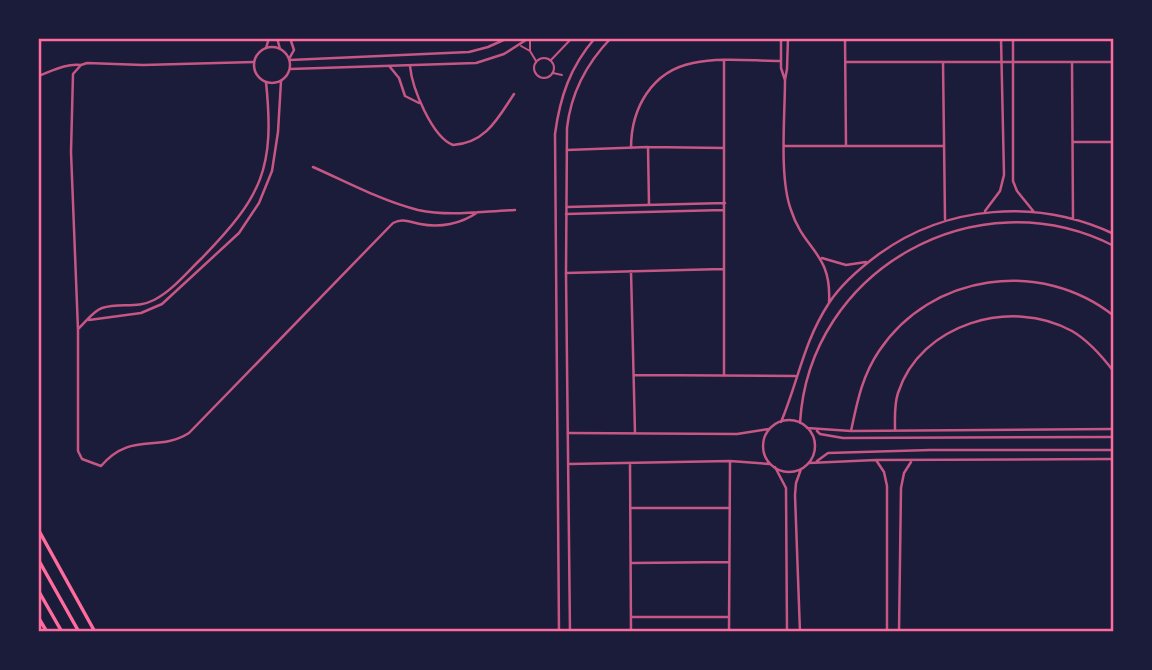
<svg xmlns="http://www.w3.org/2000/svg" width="1152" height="670" viewBox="0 0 1152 670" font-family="'PT Sans Narrow',sans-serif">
<rect width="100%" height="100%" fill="#1b1b3a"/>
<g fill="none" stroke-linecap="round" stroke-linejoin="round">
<path stroke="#c65784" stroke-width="2" d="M530,38V50
M521,46L530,51L536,61
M534 68a10 10 0 1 1 20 0a10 10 0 1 1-20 0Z
M551,60L572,38
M553,73L562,75"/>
<path stroke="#c65784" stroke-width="2.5" d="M277,38L280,49
M781,38V68L785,80
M788,38L787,69L785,80C785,116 779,178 791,210C804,251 832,252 829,303
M845,38L846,146
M1013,38V181L1017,191L1034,212
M266,48L269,38
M289,59L294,50L290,38
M254,62L143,65L87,63L81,65L73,74L71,152L78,330V451L82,459L101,466C131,431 157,453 189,433L393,223C403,218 409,222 420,224C440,228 461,224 478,212
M846,62H1114
M943,62L945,219
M1072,62L1073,219
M410,66C412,88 432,137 453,145C486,143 498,118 514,94
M390,67L399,78L405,96L419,103
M38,76C52,71 66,63 81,65
M1073,142H1114
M785,146H943
M648,147L649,205
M631,148C631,108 652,71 693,63C721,57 753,61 781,61
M567,150L648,147L724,148
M313,167C347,182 382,201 418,210C450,217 484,211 515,210
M567,207L725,203
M985,211L1000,191L1004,175L1001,38
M566,214L723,210
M822,258L846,265L866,262
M631,271L635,433
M566,273L723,269
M89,320L141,313L162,304L239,233L259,203L272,171L278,132L281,81
M78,329C85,323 93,311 102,308C119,302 137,309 154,300C173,290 187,272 202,258C262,196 275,169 266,82
M634,375L795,376
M724,376V61
M763 446a26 26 0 1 1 52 0a26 26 0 1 1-52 0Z
M781,422C799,379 803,343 829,303C842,283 860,268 879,254C947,205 1037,198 1114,234
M800,423C809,269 977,176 1114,246
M807,428L851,431L1114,429
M895,430C895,417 894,405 898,393C920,324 1011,297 1072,331C1089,341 1102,356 1114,372
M817,431L820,434L843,438L1114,437
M851,431C857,403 862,376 879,351C931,273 1041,258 1114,316
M568,433L737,434L769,429
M876,460L884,472L887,486V632
M817,461L828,453L930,450H1114
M630,463L631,632
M809,463L876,460L1114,459
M569,464L730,461L769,464
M775,467L786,488L787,632
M632,508H730
M632,563L729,562
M631,617H729
M729,632L730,461
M800,632L795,495L796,483L801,469
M899,632L901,488L904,473L911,462"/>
<path stroke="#c65784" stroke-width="2.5" d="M254 65a18 18 0 1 1 36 0a18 18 0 1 1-36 0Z
M290,60L469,52L488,47L508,38
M290,69L476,63L504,54L529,38
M559,632L555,134C560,97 570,67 595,38
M570,632L566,273L567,128C571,92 586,64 611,38"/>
<path stroke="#ff6b9d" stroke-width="3.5" d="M38,529L95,632
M38,617L47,632"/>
<path stroke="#ff6b9d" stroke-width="3.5" d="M38,559L79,632
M38,590L62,632"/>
</g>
<rect width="1152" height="670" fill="none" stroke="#1b1b3a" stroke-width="80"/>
<rect x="40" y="40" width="1072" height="590" fill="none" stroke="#ff6b9d" stroke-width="2.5"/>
</svg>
